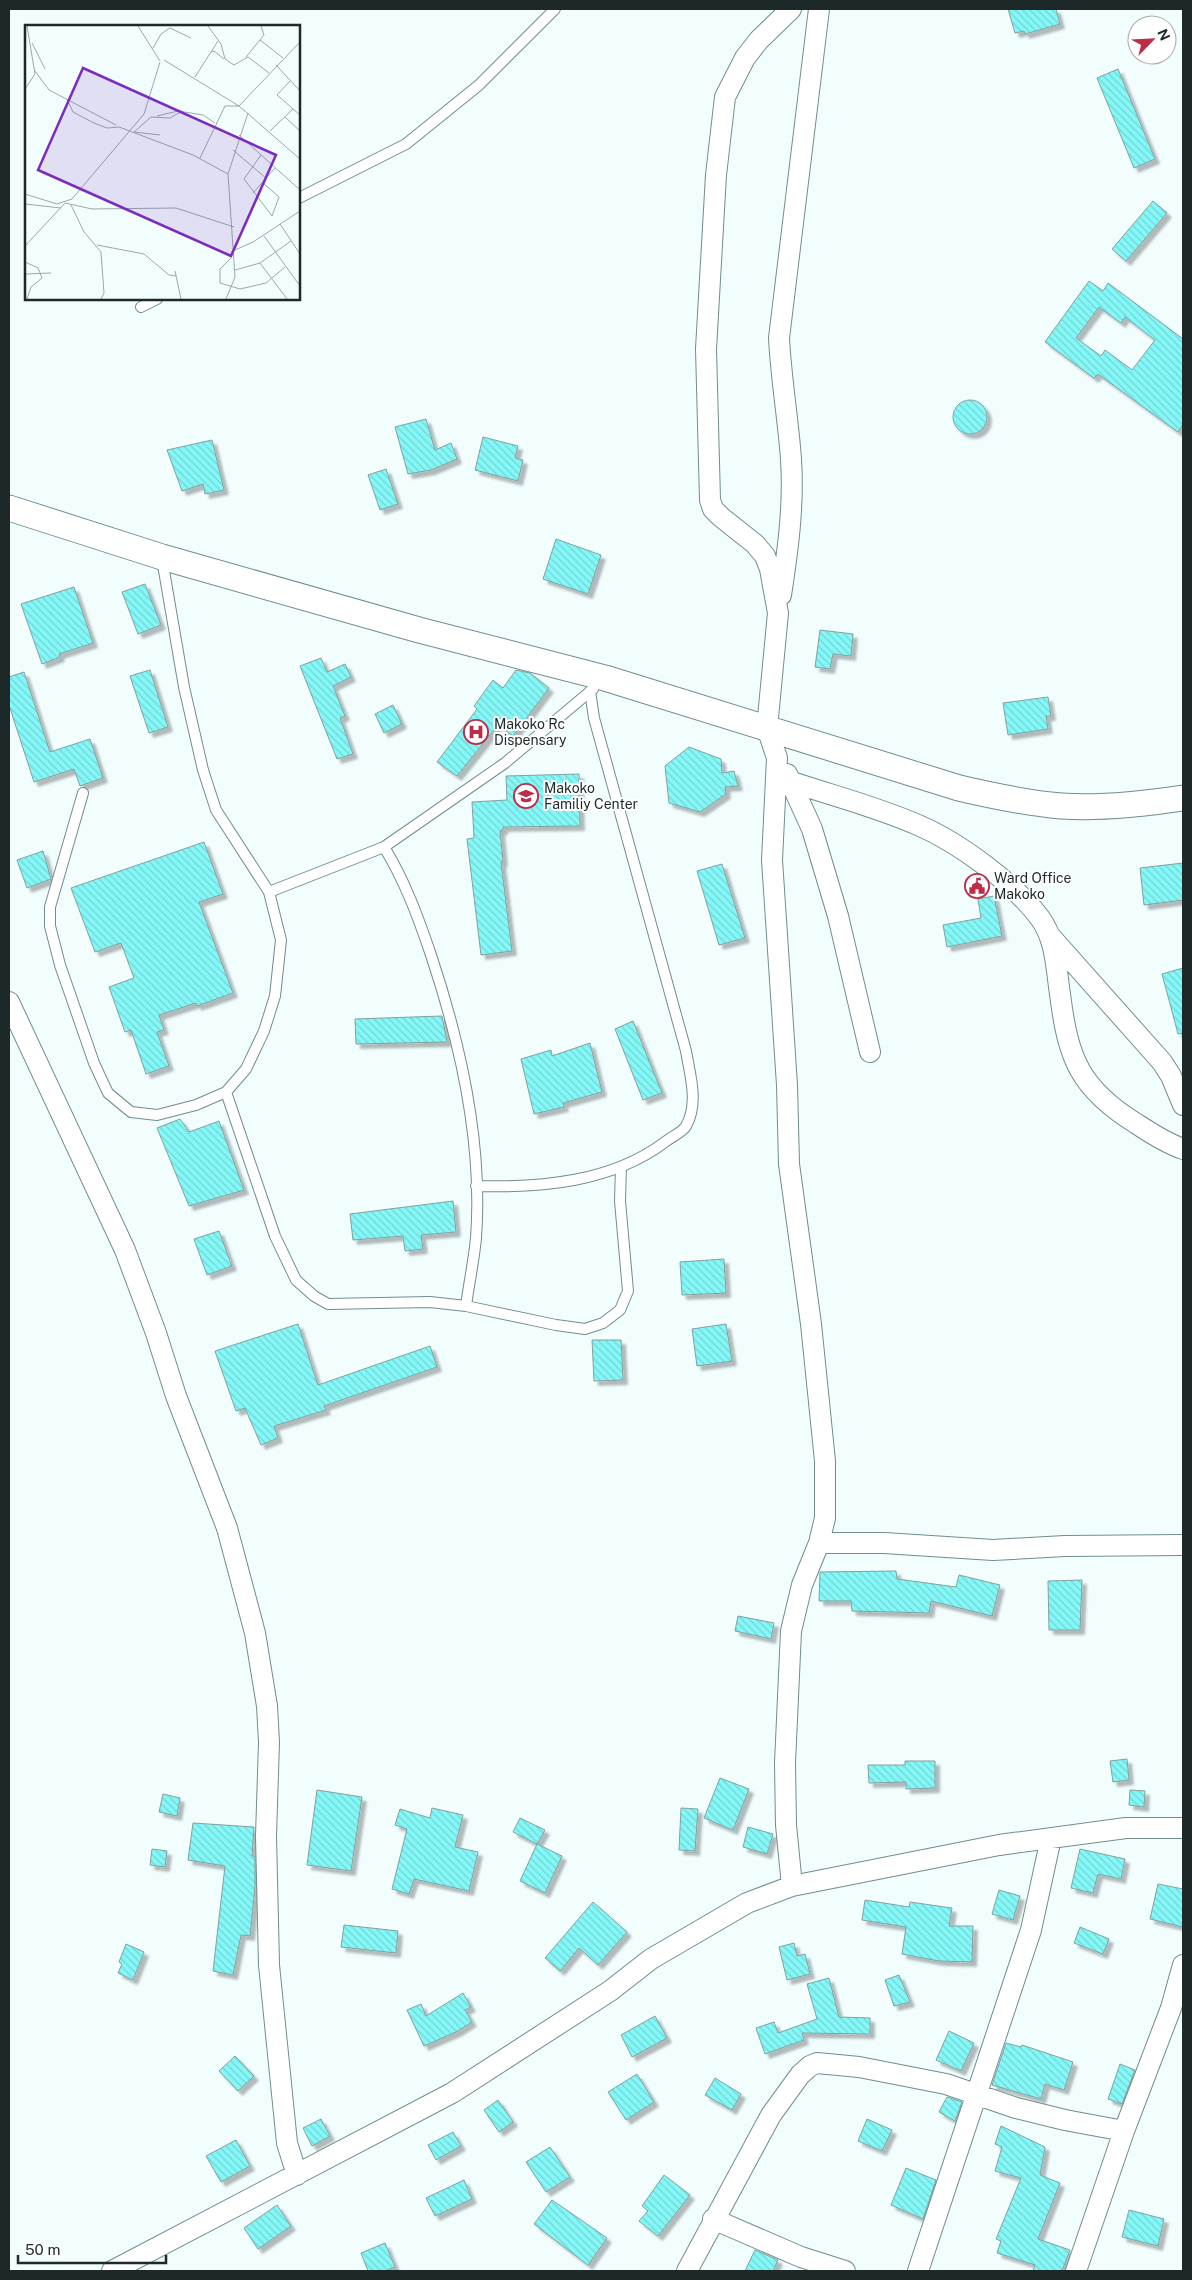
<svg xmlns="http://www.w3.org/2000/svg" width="1192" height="2280" viewBox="0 0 1192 2280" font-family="'Public Sans',sans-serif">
<defs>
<pattern id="building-back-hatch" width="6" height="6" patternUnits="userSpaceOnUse" patternTransform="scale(1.25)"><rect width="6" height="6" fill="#84f7f7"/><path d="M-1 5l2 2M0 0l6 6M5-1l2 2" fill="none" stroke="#72d4d4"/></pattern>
<filter id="shadow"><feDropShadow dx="4.5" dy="4.5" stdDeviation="1" flood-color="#0004"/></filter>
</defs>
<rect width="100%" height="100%" fill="#f2fefe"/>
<path fill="url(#building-back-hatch)" stroke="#82a09f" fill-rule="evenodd" filter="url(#shadow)" d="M1008,9H1056L1060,24L1025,34L1024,31L1015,33Z
M1118,69L1155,159L1134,168L1097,78Z
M1153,201L1167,213L1126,261L1112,249Z
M1089,281L1103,291L1108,283L1183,339V424L1178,432L1098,374L1094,378L1045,342ZM1099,307L1121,323L1125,317L1155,340L1132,370L1105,350L1101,356L1076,338Z
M953 417a17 17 0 1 1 34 0a17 17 0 1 1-34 0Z
M426,419L435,450L451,443L457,459L431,470L408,474L395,427Z
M483,437L518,446L515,458L523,460L518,481L475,470Z
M212,440L224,490L205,494L203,484L182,491L167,450Z
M386,469L398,504L380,510L368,475Z
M556,539L601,555L588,594L543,579Z
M145,584L161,625L138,634L122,592Z
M74,587L93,643L59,654L60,657L42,664L21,604Z
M820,630L853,634L851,656L833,654L830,669L815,667Z
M321,658L327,672L345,664L351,677L333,686L345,716L340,718L353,754L337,759L300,666Z
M150,670L168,727L149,733L130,676Z
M516,670L530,673L549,688L513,736L498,725L457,776L437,762L477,709L474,706L493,680L503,688Z
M24,672L50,752L90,739L103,778L80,786L74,769L34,782L9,705V677Z
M1048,697L1051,716H1046L1048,729L1008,735L1003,703Z
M393,705L402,724L384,733L375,714Z
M689,747L721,759L722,773L734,771L738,786L725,787L726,794L700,812L669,803L665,766Z
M579,774L580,826L503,827V830L500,831L503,862H501L512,951L481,955L467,839L474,838L472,802L507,800L506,776Z
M204,842L223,894L199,902L233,993L197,1006L196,1003L159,1015L164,1030L157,1032L169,1066L146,1074L131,1030L125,1032L109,987L134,978L121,943L95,952L71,888Z
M43,851L51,879L27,888L17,860Z
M1183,863V900L1144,905L1140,868Z
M722,864L745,938L719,945L697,871Z
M994,896L1002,936L947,947L943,925L981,918L978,899Z
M1183,968V1033L1178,1034L1162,974Z
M442,1016L447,1042L356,1044L355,1019Z
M633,1021L662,1093L643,1100L615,1029Z
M590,1043L602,1092L563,1103L564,1107L534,1114L521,1059L551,1050L552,1056Z
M180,1119L189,1132L219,1121L244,1190L189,1206L157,1128Z
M453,1201L456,1232L421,1235L423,1249L405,1251L403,1236L353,1240L350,1214Z
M219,1231L232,1266L207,1275L194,1239Z
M724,1259L726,1293L682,1295L680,1262Z
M298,1324L318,1385L430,1346L437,1367L324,1406L326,1410L274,1426L278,1438L261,1445L245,1408L236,1411L215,1351Z
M726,1324L732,1361L697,1366L692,1329Z
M592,1340H621L623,1380L594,1381Z
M896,1571L897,1579L956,1587L959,1575L1000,1585L992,1616L931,1601L929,1613L852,1611L851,1601H819L820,1572Z
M1082,1580L1080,1630H1049L1048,1581Z
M738,1616L774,1623L771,1639L735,1631Z
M1127,1759L1129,1780L1113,1782L1110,1761Z
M905,1761H935V1788L906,1789V1782L869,1783L868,1765H905Z
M720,1778L749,1789L733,1830L704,1818Z
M317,1790L362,1797L351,1871L307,1865Z
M1130,1790L1145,1791L1144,1807L1129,1805Z
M163,1794L180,1798L177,1816L159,1812Z
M432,1808L463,1815L455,1847L478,1852L469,1891L414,1879L409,1894L392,1889L407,1829L395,1825L400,1809L430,1818Z
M681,1808L698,1809L695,1851L679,1850Z
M520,1818L545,1830L537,1844L513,1832Z
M193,1823L254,1827L252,1856H255V1886L250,1936L241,1935L233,1975L213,1971L225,1866L188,1860Z
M748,1827L773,1834L767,1854L743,1847Z
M537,1844L562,1856L545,1893L520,1881Z
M152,1849L167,1851L165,1867L150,1865Z
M1080,1849L1125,1859L1121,1879L1098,1874L1093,1893L1071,1888Z
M1158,1884L1183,1889V1927L1150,1919Z
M999,1890L1020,1896L1013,1920L992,1914Z
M865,1900L909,1907L910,1902L952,1908L949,1926H973L972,1962L939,1961L902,1954L906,1927L862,1920Z
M593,1902L627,1932L598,1965L579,1948L560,1971L545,1958Z
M344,1925L398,1931L396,1953L341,1947Z
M1080,1927L1109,1939L1103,1954L1074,1943Z
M794,1943L797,1956L805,1954L810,1974L787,1980L779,1947Z
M126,1944L144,1952L133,1980L118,1973L122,1964L119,1962Z
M899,1975L910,2002L894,2006L885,1980Z
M829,1978L839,2017L870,2018V2034L802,2033L804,2040L765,2054L756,2028L774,2022L778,2033L817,2019L807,1984Z
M463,1993L471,2007L465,2010L472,2022L458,2031L424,2046L407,2010L421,2004L426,2016Z
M655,2016L667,2038L632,2057L621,2035Z
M949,2031L974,2043L961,2071L936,2060Z
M1006,2043L1021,2047L1022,2045L1073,2062L1064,2090L1045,2084L1041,2099L992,2085Z
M235,2056L254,2076L238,2091L219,2071Z
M1120,2064L1135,2070L1122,2104L1108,2099Z
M637,2074L654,2102L626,2120L608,2092Z
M715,2078L741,2094L732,2110L705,2095Z
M947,2097L962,2102L955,2121L939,2112Z
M498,2100L513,2122L499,2132L484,2110Z
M321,2119L330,2136L312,2146L303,2128Z
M867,2119L892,2130L882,2151L858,2141Z
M1001,2126L1045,2147L1040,2175L1060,2183L1038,2239L1070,2250L1062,2271H1033L1035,2265L997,2253L1001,2241L996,2239L1021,2178L995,2171L1002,2147L995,2144Z
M453,2132L461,2146L436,2160L428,2145Z
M236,2140L250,2166L221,2182L206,2156Z
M550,2147L570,2177L546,2192L526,2162Z
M906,2168L936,2180L923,2219L891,2205Z
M664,2175L690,2195L658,2236L639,2221L648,2211L642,2206Z
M464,2180L472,2199L435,2216L426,2198Z
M552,2200L607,2238L588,2265L534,2224Z
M277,2205L291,2226L258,2249L244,2228Z
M1129,2210L1164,2219L1158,2246L1122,2237Z
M385,2243L395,2267L385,2271H368L361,2253Z
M755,2250L778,2260L773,2271H745Z"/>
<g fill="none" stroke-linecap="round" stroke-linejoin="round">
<defs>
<path id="service" d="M299,198L406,144L479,85L555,9
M141,307L157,299
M83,793L50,907V926L60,965L94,1063L108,1093L131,1112L157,1115L196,1105L226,1092L246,1069L264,1031L275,996L281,940L269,892L216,810L203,770L184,687L162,559
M384,847C405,881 418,917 431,955C460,1042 483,1145 476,1238C474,1260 469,1283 466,1306
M269,892L384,847L505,763L593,689
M226,1092L275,1236L296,1280L314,1296L328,1304L430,1302L466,1306L556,1325L585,1329L603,1323L620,1310L628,1291L620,1201L621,1167
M476,1186C541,1188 612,1182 665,1142C671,1137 683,1132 686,1126C699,1103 690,1075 686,1051L594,718L590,691"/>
<path id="minor" d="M791,9L759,40L745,58L725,97L716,175L706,349L710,500L713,509L721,517L755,544L765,556L770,569L778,613L767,728L777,758L772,860L787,1085L789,1164L811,1324L825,1461V1518L819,1543L802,1585L791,1631L785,1763L786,1825L792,1886
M781,595C788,550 794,505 791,459C788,418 781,378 779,338L819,9
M787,774L812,829L838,916L870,1052
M792,782C834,796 877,807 918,825C958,842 1014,883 1040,918C1056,940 1056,968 1060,994C1068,1059 1080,1089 1137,1124C1152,1134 1166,1143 1183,1149
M1050,936L1162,1062L1171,1076L1183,1105
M9,1002L125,1250L156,1333L176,1396L227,1528L255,1633L267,1706L269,1742L266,1836L269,1965L287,2143L297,2175
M819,1543H884L993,1550L1065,1546L1183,1545
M713,2219L801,2257L845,2271
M112,2271L452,2093L610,1991L651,1959L747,1903L792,1886L999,1845L1126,1828H1183
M687,2271L771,2115L800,2075L810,2066L817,2063L859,2067L946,2084L1016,2108L1065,2120L1124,2131
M918,2271L1031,1930L1051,1838
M1076,2271L1124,2131L1171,2008L1183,1965"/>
<path id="tertiary" d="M9,508L162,557L419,630L605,678L959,788C993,796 1026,803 1061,806C1101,809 1143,804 1183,798"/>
</defs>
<use href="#service" stroke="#708d8d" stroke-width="12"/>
<use href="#minor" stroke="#708d8d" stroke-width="22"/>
<use href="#tertiary" stroke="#708d8d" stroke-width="27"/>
<use href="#service" stroke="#fff" stroke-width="10"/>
<use href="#minor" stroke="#fff" stroke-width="20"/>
<use href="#tertiary" stroke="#fff" stroke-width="25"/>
</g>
<defs>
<symbol id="hospital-ring" viewBox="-11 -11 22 22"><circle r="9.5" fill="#fff" stroke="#bd2c48" stroke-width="1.5"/><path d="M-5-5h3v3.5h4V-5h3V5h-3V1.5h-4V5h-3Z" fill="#bd2c48"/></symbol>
<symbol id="school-ring" viewBox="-11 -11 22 22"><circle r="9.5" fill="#fff" stroke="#bd2c48" stroke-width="1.5"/><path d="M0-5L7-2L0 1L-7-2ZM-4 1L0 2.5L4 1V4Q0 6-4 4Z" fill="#bd2c48"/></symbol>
<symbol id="civic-ring" viewBox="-11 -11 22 22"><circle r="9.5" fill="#fff" stroke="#bd2c48" stroke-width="1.5"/><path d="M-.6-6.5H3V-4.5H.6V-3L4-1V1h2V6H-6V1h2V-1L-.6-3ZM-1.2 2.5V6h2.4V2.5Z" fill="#bd2c48"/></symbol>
</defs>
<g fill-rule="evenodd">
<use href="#hospital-ring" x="462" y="718" width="28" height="28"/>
<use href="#school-ring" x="512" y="782" width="28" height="28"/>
<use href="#civic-ring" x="963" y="872" width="28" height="28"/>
</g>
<g text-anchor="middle" stroke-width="4" stroke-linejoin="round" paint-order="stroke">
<g font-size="14" fill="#1d2929" stroke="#fff" text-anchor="start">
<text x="494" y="729">Makoko Rc<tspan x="494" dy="16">Dispensary</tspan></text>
<text x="544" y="793">Makoko<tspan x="544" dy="16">Familiy Center</tspan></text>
<text x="994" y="883">Ward Office<tspan x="994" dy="16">Makoko</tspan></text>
</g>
</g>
<g transform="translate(25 25)">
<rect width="275" height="275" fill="#f2fefe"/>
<path fill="none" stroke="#9da9a9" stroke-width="1" d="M113,1L135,36M183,1L196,19L200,34L209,40L223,32L244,48M235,15L258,33M7,18L20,44M128,23L136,9L145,3L166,13M186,27L189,26L199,34M221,32L239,10L236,1M139,35L214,81L275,134M251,40L275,66M10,46L24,65L91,100M170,52L193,16M265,56L252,70L275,90M0,64L10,49L2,1M42,74L48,87L69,98L82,103L94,102L168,130L203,149M132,91L153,86L178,90L190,98M260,92L275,106M245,106L268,84M109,107L126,92L145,93L157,86M109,107L135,110M214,110L275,165M208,125L242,154M236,130L219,154L247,191L254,172L238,158M175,133L200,81H214L275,17M228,168L250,143M0,169L32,179L47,174L119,89L135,37M0,179L36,183M46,180L59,207L76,227L79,268L76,274M255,199L275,229M239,211L275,261M72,220L119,229L144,250L151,251M0,221L40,178L67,184L151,183L209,202M210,225L228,217L275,186M206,233L195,244V258L215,264L241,258L260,242M0,237L13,243L17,253L6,262L2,274M235,238L262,274M210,245L235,238L266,216M150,246L156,274M0,249L26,248M201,274L210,252L203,149L223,88"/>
<path fill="#7b2cbf" fill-opacity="0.15" stroke="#7b2cbf" stroke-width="2.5" d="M58,43L251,130L206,231L13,145Z"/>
<rect width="275" height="275" fill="none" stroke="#1d2929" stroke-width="2.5"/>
</g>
<rect width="1192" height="2280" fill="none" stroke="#1d2929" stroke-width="20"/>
<g transform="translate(1152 40) rotate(66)"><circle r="24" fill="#ffffff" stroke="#a5a9a9"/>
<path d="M0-4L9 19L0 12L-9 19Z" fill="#bd2c48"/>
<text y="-8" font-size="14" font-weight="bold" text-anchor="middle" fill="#1d2929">N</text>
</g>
<path d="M18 2255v8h148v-8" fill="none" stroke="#1d2929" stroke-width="2.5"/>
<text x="25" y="2255" font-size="15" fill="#1d2929" stroke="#ffffff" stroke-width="4" paint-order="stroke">50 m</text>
</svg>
